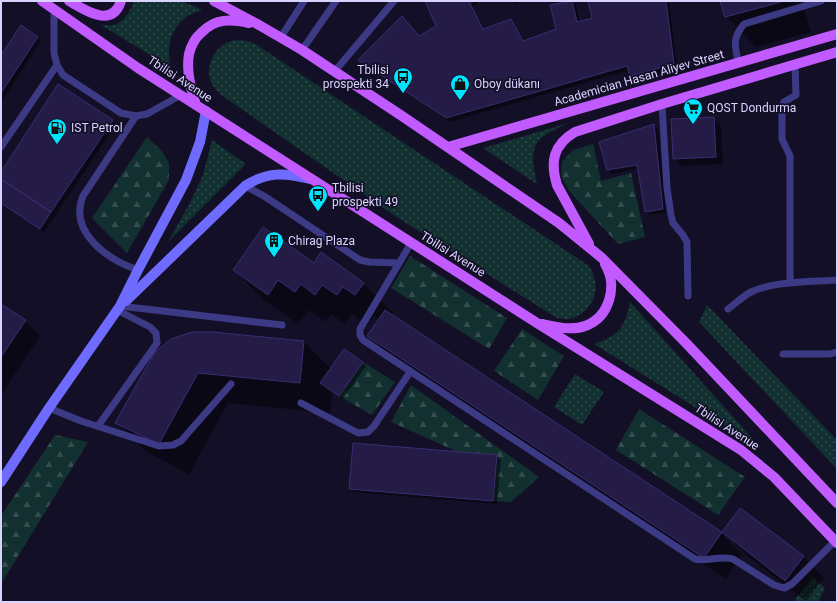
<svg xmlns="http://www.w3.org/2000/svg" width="838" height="603" viewBox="0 0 838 603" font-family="Roboto,sans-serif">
<defs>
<pattern id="grass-dots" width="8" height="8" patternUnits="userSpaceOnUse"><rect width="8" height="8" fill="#12302f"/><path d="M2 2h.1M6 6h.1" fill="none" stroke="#344d4e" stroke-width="1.8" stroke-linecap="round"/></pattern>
<pattern id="forest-firs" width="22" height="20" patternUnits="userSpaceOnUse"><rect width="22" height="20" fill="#12302f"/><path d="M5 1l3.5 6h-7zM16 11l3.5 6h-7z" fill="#344d4e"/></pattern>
</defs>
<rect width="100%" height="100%" fill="#130f26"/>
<path fill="url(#grass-dots)" d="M133,1H182L202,10C197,12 189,14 185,18C168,32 168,47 170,67L101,25C105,25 111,26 115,25C123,22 133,9 133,1Z
M237,40L247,41L257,45L589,266C591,269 593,273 594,277C600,296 588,315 569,319C566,320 561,318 557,318L395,216L220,94C218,91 214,88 212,84C204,69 213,49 228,42C231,41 235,40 237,40Z
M569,123C533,139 528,144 537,184L483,148Z
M212,140L246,164L168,242L191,201L203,175Z
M630,302L762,449L594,344C619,336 625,327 630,302Z
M707,305L837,440V469L699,322Z
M575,374L604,392L582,425L554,407Z
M813,577L825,588L818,602H793Z"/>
<path fill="url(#forest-firs)" d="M147,137L162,151L169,163V180L127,253L92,218Z
M593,144L601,181L631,173L645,237L618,244L569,191L561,176L562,162L573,150Z
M410,256L507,318L489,349L391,288Z
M522,329L564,356L538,400L494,371Z
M363,362L395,382L372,415L339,396Z
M411,385L539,477L511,502L493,501L497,455L458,452L391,422Z
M639,409L745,477L718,515L616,450Z
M55,435L88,442L1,584V516Z"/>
<path fill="#0007" d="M426,1H479L473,7L485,29L511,20L514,24L524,42L557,30L572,2L576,6L580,22L594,19V1H669L677,68L635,80L631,76L629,70L450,122L363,63L419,37L438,26Z
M510,1H518L516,5Z
M721,1H802L811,32L756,47L726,16Z
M37,37L41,41L1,103V57Z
M713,118L721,126L723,164L682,166L674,158Z
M112,121L116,125L44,232L1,203V169L3,170Z
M654,126L658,129L666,213L649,215L646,212L639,168L612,174L608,170Z
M314,264L363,283L393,313L392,316L721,533L742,554L726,579L390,357L369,336L379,320L374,316L367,325L352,314L345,324L331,314L326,322L309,310L298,324L264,300L234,270Z
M1,305L25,321L40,336L1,395Z
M304,342L331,369L362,363L366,366L343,399L332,391L330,413L228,403L189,474L147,452L117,422L155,353Z
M497,456L501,460L497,504L354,492L350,488Z
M723,532L803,557L824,578L806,601L744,553Z"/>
<path fill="#241b47" stroke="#3b2d73" d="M425,1H472L470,3L483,29L511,19L523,41L556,29L550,5L572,1L577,22L592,18L588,1H666L674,64L630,76L627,66L446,118L358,60L402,16L419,36L436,26Z
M720,1H781V2L725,17Z
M21,25L38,37L1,93V55Z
M58,84L113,120L51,212L1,179V172Z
M714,117L716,157L673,159L671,119Z
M654,124L663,209L645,212L637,165L607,170L599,142Z
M1,179L51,212L40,229L1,203Z
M263,227L314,263L321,252L364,283L355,295L343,287L337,295L322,285L315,295L301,284L295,292L278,280L268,295L233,270Z
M1,304L26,320L1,357Z
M385,310L722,532L704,558L367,336Z
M192,332H213L304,341L300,383L198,373L159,444L115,423L155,352L171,339Z
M344,349L363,362L339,396L320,383Z
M353,443L497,455L493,501L349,489Z
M740,508L804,556L785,581L722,532Z"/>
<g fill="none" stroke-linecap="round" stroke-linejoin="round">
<path stroke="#3d3a85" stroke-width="7" d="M54,9V53L57,65L63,75L121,113L136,116L147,114L181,95
M281,37L304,1
M302,50L336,1
M738,62C735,45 732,39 744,24L821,1
M335,71L394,1
M662,104L667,188L671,215L673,223L683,235L687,242L688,296
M136,116L83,196C68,232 108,260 138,270
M1,147L57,65
M245,186L264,196L360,260L369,262L399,263
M411,243L360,329V335L363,340L695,559C708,562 720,555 733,559L774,585L784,588L792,584L835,541
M790,283V156L782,139V107L784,102L796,95L795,64
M120,306L282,325
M728,309C735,304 743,296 751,292C773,281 812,282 837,280
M783,354H830L837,352
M301,403L358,433L368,432L374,426L410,372
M49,408L81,421L159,446L173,445L181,441L231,384
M98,426L157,343L156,333L150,327L117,310"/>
<path stroke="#6f6bff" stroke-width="10" d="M126,301L245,186C268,171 285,173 310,179
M1,482L49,408L120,306L138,270L186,180L200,142L206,111"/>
<path stroke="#c25bff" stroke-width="10" d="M42,1L138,68L196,105L537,323L741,450L774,477L837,543
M69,1C85,10 112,29 121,1
M214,1L259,25L302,50L402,116L559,223L602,258L686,343L837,503
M196,105C191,89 186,71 189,54C191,46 195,38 201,33C215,18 231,19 249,23
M448,147L837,34
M589,244L557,185C550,162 553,145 575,132L662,104L837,52
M542,324C556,327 572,331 585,326C610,317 618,285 605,264"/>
</g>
<defs>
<symbol id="bus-pin" viewBox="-11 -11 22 30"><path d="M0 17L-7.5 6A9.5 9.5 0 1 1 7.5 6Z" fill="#00e5ff" stroke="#130f26"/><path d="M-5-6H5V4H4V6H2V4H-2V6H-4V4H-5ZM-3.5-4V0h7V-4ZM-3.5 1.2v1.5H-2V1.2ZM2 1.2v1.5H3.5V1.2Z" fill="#111"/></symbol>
<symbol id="shop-pin" viewBox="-11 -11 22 30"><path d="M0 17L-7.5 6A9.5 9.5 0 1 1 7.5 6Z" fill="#00e5ff" stroke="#130f26"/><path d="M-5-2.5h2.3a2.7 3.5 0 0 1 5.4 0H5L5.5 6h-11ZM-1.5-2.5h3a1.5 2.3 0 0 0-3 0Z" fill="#111"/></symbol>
<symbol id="supermarket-pin" viewBox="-11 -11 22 30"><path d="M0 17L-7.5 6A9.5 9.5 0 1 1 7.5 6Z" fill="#00e5ff" stroke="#130f26"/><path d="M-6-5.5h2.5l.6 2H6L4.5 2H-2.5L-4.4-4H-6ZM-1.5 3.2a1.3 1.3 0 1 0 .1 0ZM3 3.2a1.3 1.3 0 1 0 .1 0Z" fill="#111"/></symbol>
<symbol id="fuel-pin" viewBox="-11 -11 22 30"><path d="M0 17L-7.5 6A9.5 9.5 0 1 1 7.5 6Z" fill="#00e5ff" stroke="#130f26"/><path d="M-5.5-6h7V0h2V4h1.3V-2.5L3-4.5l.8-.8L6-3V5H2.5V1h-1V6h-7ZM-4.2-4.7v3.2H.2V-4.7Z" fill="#111"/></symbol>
<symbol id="building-pin" viewBox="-11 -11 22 30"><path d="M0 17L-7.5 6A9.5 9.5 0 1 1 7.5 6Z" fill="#00e5ff" stroke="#130f26"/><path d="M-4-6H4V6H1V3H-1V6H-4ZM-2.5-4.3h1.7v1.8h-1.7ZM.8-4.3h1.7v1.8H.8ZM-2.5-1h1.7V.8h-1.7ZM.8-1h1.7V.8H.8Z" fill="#111"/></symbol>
</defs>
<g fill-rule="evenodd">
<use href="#bus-pin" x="392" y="66" width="22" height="30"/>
<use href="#shop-pin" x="449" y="73" width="22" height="30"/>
<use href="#supermarket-pin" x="682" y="97" width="22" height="30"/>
<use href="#fuel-pin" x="46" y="117" width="22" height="30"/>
<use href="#bus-pin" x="307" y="184" width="22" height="30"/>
<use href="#building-pin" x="263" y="230" width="22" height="30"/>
</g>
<g text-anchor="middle" stroke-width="3.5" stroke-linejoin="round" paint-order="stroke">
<g font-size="12" fill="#d9d4ff" stroke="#130f26" text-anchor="start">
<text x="389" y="74" text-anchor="end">Tbilisi<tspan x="389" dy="14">prospekti 34</tspan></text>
<text x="474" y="88">Oboy dükanı</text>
<text x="707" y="112">QOST Dondurma</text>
<text x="71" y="132">IST Petrol</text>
<text x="332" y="192">Tbilisi<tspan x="332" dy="14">prospekti 49</tspan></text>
<text x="288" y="245">Chirag Plaza</text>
</g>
<g font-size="12" fill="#d9d4ff" stroke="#130f26">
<text transform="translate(639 78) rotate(-16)" y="4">Academician Hasan Aliyev Street</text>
<text transform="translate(180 79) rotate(33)" y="4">Tbilisi Avenue</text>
<text transform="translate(453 254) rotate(32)" y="4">Tbilisi Avenue</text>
<text transform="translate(727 427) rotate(33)" y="4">Tbilisi Avenue</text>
</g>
</g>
<rect width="838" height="603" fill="none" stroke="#d9d4ff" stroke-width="4"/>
</svg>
